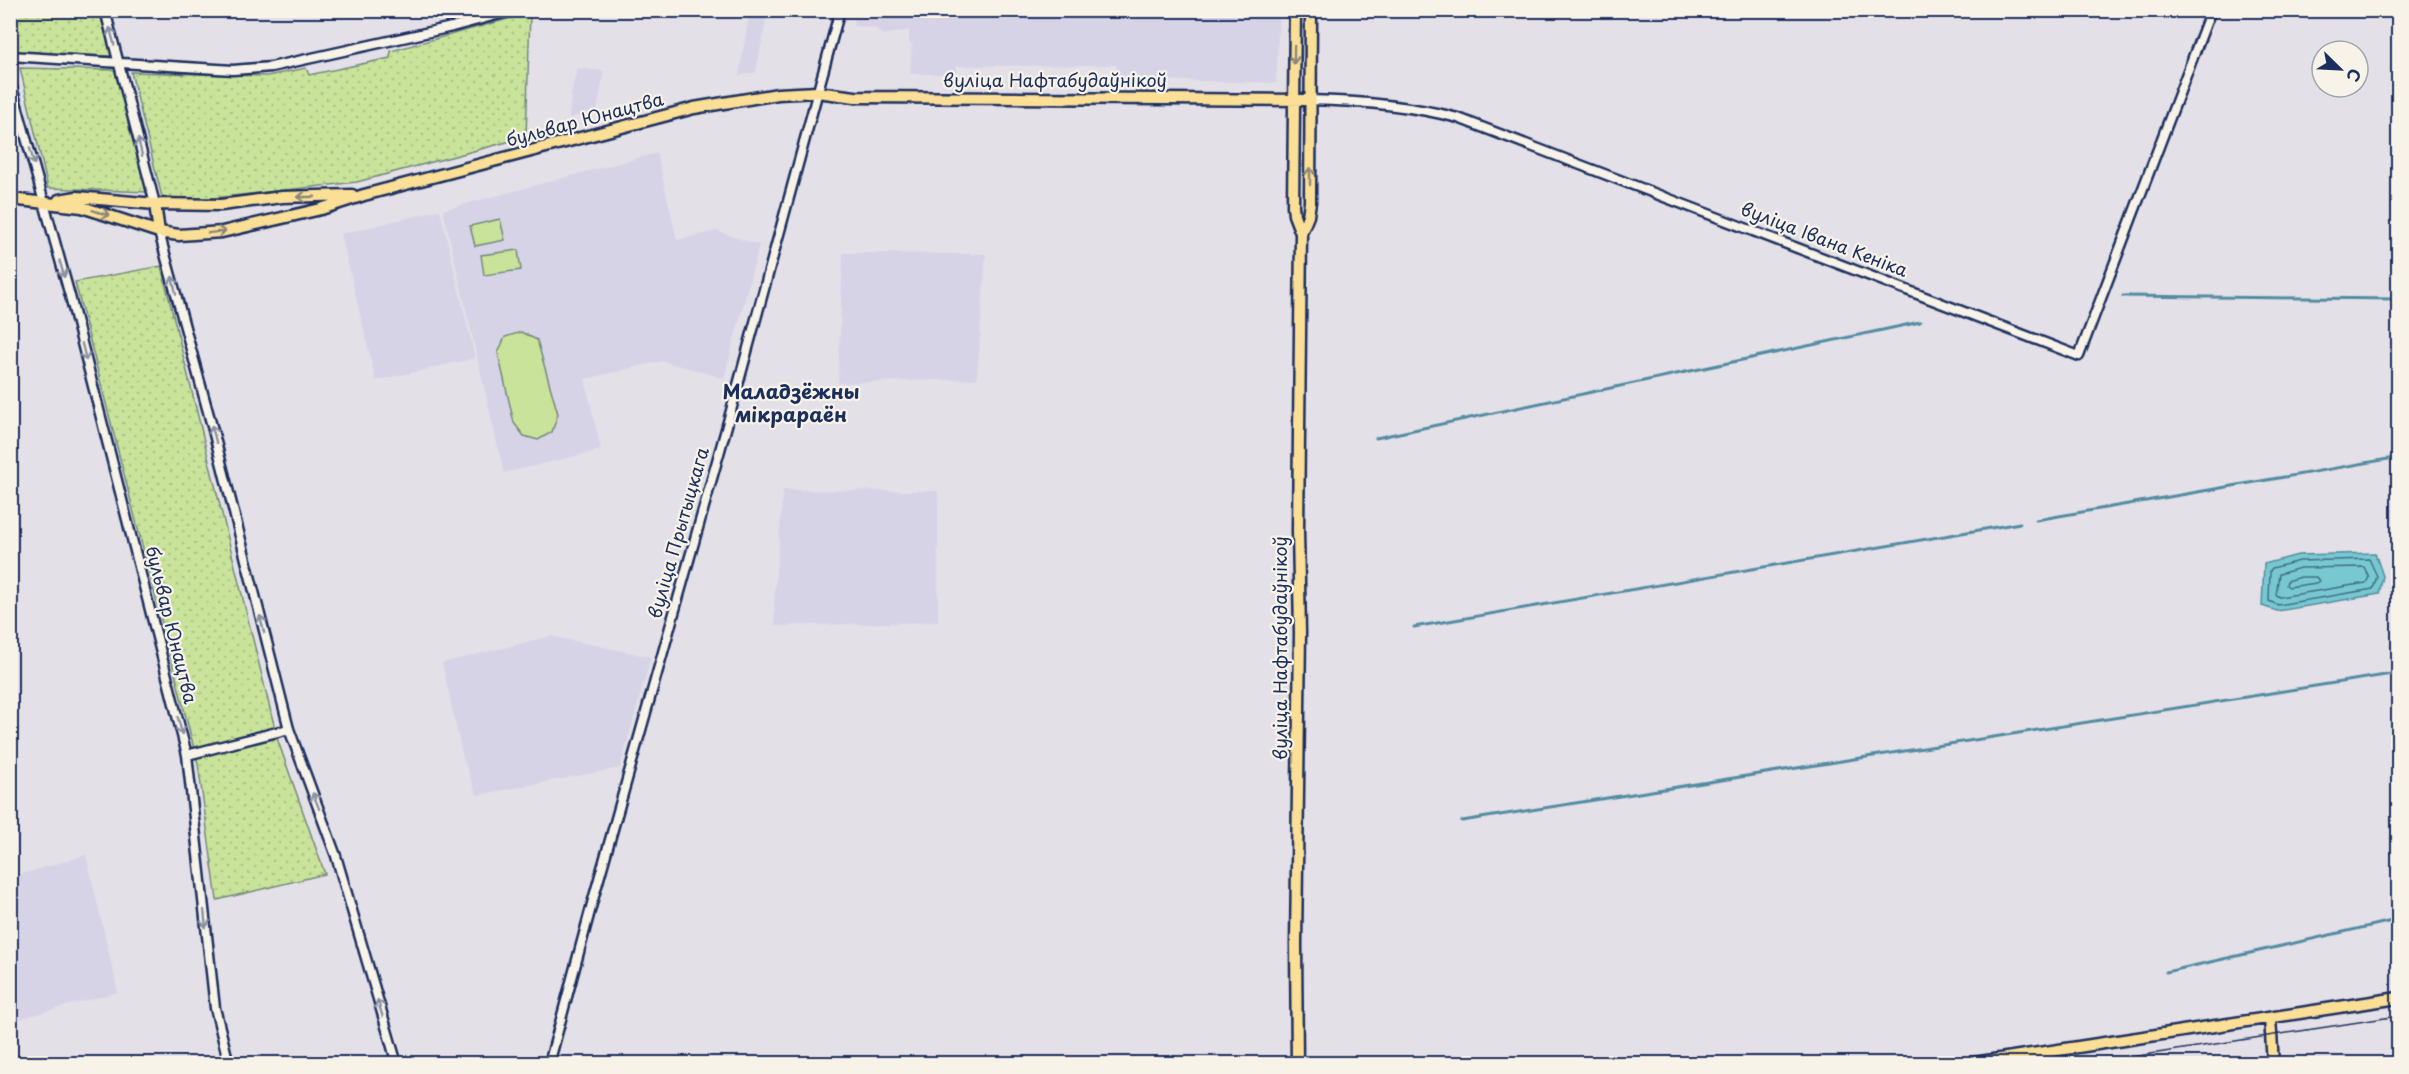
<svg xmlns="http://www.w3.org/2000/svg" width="2409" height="1074" viewBox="0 0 2409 1074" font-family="'Playpen Sans',sans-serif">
<defs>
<pattern id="park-dots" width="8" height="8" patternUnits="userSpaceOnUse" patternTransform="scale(1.5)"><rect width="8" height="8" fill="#c9e39a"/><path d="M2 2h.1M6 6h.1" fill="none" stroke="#acc387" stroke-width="1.8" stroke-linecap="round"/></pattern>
</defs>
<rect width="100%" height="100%" fill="#e4e0e7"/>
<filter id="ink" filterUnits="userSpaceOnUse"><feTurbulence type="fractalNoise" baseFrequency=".0167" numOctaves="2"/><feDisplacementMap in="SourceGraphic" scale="12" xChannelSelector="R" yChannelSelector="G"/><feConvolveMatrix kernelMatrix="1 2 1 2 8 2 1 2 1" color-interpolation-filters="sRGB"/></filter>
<g filter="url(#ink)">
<path fill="#d6d3e7" d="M750,10L768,11L756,72L739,76Z
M857,10L1279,11L1276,83L1119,79L1116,65L957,66L956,74H910L912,44L909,42V30L883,35L875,28L853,26Z
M577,68L604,71L597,111L569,118L571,95Z
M657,153L677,240L717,231L759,245L724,378L662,361L585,379L601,450L504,473L443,210Z
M440,210L475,358L376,381L341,234Z
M843,253L986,254L977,379L838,383Z
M783,490L938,491V622L775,626L774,599Z
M551,636L651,657L620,768L477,795L463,758L442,663Z
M86,855L118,992L11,1021V877Z"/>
<path fill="url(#park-dots)" stroke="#72897c" stroke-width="1.5" d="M99,10L112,56L11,53V11Z
M530,13L526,137L357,182L204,199L162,197L131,72L267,76L306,68L309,75L390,58L391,51Z
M20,68L115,70L147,192L48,188Z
M161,266L278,741L325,874L217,900L198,764L75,282Z"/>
<path fill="#c9e39a" stroke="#72897c" stroke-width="1.5" d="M500,219L505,240L475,246L470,226Z
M518,250L521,270L484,275L481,255Z
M521,332L537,340L558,414L552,432L538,440L524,436L514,423L498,353L505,337Z"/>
<path fill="#78c9cf" stroke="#538ba2" stroke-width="1.5" d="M2375,553L2383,576L2379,594L2277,611L2262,606L2264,564L2298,555Z"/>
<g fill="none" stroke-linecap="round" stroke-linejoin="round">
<path stroke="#406d8b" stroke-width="1.5" d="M2369,559L2377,576L2373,589L2278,605L2269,601L2270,571L2272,568L2299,561Z
M2364,567L2369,577L2366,583L2280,597L2276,595L2279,574L2300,568Z
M2301,577H2316L2319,581L2316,583L2289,587L2286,585L2287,581Z"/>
<path stroke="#538ba2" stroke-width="3" d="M2123,296L2398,299
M1376,438L1920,322
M2036,520L2394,458
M1414,627L2020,523
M1462,821L2398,673
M2166,972L2392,921L2398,903"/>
<defs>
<path id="minor" d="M105,10L155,204
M10,56L233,70L271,67L452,27L515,10
M10,80L70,296L187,755L215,1008L229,1064
M1309,100C1360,101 1409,105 1458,118L2079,356L2211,10
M159,232L213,430L289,729L336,856L397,1064
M187,755L289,729
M549,1064L593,900L726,429L840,10"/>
<path id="major" d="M1295,10L1293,206L1294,215L1301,233
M10,199L82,207L159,232L179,235L222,232L321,209L364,195L694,108L778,94L817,92L855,97L1309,100
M59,200L77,197L155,204L221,205L282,197L352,195
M155,204L159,232
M2270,1018L2273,1064
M1297,1064L1296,944L1300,633L1298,531L1301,233L1308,216L1310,202L1311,10
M1967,1064L2398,998"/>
</defs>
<use href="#minor" stroke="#1b2f5e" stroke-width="13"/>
<use href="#major" stroke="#1b2f5e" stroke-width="15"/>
<use href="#minor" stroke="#f7f3e8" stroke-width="8"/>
<use href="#major" stroke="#fbdf96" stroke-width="10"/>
<path stroke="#1b2f5e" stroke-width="1.5" d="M2086,1064L2398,1016"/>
</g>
<defs><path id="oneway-shaft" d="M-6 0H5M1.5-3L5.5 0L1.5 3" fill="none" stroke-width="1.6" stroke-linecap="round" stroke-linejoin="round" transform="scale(1.5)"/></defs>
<g stroke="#8991a3">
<use href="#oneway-shaft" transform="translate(112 36) rotate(-105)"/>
<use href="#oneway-shaft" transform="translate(140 147) rotate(-104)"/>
<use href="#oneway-shaft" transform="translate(32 156) rotate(75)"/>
<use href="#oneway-shaft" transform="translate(62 269) rotate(74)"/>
<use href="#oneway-shaft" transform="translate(174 285) rotate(-103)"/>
<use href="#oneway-shaft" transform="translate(84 352) rotate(76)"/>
<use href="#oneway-shaft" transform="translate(214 434) rotate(-105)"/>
<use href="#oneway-shaft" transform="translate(262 624) rotate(-104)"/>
<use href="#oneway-shaft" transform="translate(180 726) rotate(76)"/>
<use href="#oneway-shaft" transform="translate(316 801) rotate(-112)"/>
<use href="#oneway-shaft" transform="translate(205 919) rotate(84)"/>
<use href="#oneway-shaft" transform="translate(380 1008) rotate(-107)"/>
</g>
<g stroke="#8b877a">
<use href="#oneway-shaft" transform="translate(1294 55) rotate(91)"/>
<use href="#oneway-shaft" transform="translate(1310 176) rotate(-90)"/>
<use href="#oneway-shaft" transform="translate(306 197) rotate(178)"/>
<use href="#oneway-shaft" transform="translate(101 213) rotate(18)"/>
<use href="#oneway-shaft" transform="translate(217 232) rotate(-7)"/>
</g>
</g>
<g text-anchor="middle" stroke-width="4.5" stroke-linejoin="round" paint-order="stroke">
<g font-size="18" fill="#1b2f5e" stroke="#f7f3e8">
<text x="1055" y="87">вуліца Нафтабудаўнікоў</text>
<text transform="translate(585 120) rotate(-15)" y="6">бульвар Юнацтва</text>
<text transform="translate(1824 240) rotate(21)" y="6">вуліца Івана Кеніка</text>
<text transform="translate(679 533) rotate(-74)" y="6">вуліца Прытыцкага</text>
<text transform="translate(171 625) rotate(76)" y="6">бульвар Юнацтва</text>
<text transform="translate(1281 648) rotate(-90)" y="6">вуліца Нафтабудаўнікоў</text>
</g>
<g font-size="20" font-weight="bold" fill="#1b2f5e" stroke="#f7f3e8">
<text x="791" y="399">Маладзёжны<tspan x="791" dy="23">мікрараён</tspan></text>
</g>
</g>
<rect width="2409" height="1074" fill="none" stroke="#f7f3e8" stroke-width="36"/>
<rect x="18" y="18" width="2373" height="1038" fill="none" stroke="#1b2f5e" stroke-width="2" filter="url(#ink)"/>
<g transform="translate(2340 69) rotate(114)"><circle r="28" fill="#f7f3e8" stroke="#9fa5b1" stroke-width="1.5"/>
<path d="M0-4.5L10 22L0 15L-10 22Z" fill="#1b2f5e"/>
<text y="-9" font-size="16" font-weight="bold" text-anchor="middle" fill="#1b2f5e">С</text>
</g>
</svg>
